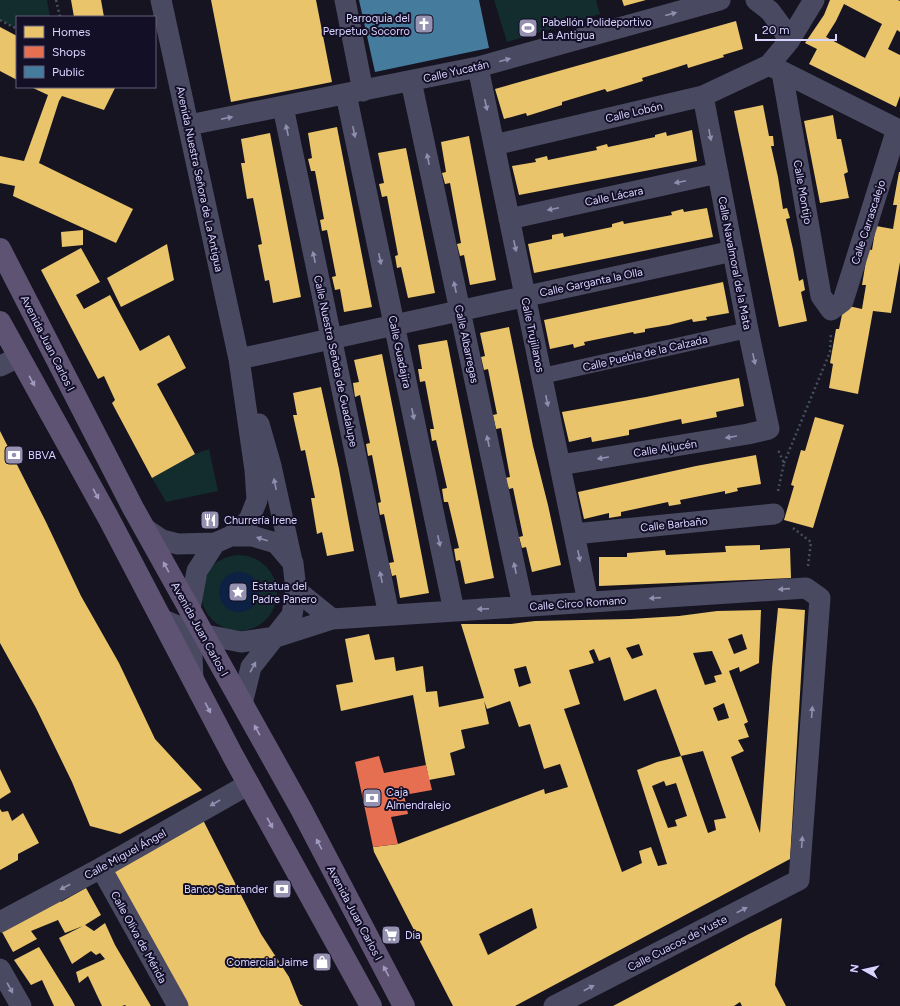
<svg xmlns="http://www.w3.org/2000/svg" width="900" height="1006" viewBox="0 0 900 1006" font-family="Figtree,sans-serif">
<rect width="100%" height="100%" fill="#161421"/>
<path fill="#132c2d" d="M0,0H47L50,17H17V29L0,20Z
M494,0H596L600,14L507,42Z
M209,449L218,491L199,495L166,502L152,478L195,454Z
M201 593a38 38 0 1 1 76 0a38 38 0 1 1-76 0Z"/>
<path fill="#0d2144" d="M219 592a20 20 0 1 1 40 0a20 20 0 1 1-40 0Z"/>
<path fill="#e9c46a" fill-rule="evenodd" d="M71,0H101L104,17H74Z
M211,0H316L332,82L231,102Z
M622,0H646L624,6Z
M830,0H898L900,1V32L897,30L888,49L900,55V96L896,107L809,64L817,49L805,43L824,15ZM844,4L882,24L865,58L826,37L836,21Z
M736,21L743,49L723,55L724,57L688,68L687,64L665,71L642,78L643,81L607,92L605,89L562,102V105L527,116L526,113L504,119L495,89Z
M0,27L17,36V80L0,71Z
M31,87H113L115,88L104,110L62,96L59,101L39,163L133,209L116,243L13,196L15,186L0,183V156L24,161L48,95Z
M763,105L769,136H773L774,146H771L778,177L783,209L787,208L790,218L786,219L793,249L799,281L803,279L805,290L801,292L807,321L779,327L734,111Z
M833,115L837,139H841L848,172L844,174L849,198L820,203L804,121Z
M337,127L372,307L344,312L340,289L335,290L332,277L336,276L327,230L322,231L320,220L324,219L315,171H311L308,159L312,158L308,133Z
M692,130L697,161L519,195L512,166L536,162L535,159L547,156L548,160L597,150L596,147L607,144L608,147L632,142L655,137V135L666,132L667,136Z
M270,133L301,297L273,303L269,280L265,281L258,245L262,244L253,198L247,199L241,163H245L241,139Z
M469,136L496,280L470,285L464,255L460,256L457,244L461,243L450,183L445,184L442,173L446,172L441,142Z
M406,148L435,293L408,298L401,267L397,268L395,256L398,255L387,196L382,197L379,184L384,183L378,153Z
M899,172H900V262L891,313L873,311L858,394L829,388L833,364L830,363L836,329H839L844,305L862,309L866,285H862L868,249L872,250L876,226L893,229L897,205H893Z
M707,208L713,237L534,273L528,244L552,239V235L563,233L564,237L612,227V224L623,221L624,224L672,215L671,212L683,209L684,212Z
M83,230V245L62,247L61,232Z
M167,244L174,280L121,307L107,278Z
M81,248L100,282L76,295L84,309L110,295L140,351L169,335L186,368L157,384L195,454L152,478L112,403L115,400L104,376L98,379L41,270Z
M723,282L729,313L706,317L707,320L693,322L692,319L669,325L645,329V332L634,334L633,332L584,342L585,345L574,348L573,344L550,349L544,320Z
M509,327L533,446L548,505L561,565L532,572L526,547L522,548L519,537L523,536L513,488L509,489L505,478L510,477L501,428L496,429L493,415L497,414L488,369L484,370L481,357L485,356L480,333Z
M447,340L494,578L465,584L460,560L456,561L454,549L459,548L448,502H444L442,489L447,488L436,440L432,441L430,429H434L425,381L420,382L418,369H422L418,345Z
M382,354L406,474L429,593L400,598L396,575L392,576L389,563L394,562L384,514L380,515L378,503L381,502L372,455L368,456L366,444L370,443L360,395L355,397L353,383L359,382L354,360Z
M739,378L744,406L716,412L717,417L682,424L681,419L629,430V435L592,442L591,437L569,442L562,412L646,397Z
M321,387L339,469L354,551L327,556L322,532L317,534L311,498H315L305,450L301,451L293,415H297L293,393Z
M815,417L844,425L813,528L784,520L794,486L791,485L801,450L805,451Z
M0,431L46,522L81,596L119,663L155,739L202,790L120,834L90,826L72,782L36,708L0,643Z
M756,455L761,484L737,488L738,491L725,494V491L680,500L681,504L669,506L668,502L621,512V516L609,518V513L584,519L578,492L696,466Z
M760,545V550L790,548L791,578L599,586V557H627V553L665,550L666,555L726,552L725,546Z
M778,608L805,610L794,794L790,859L515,1006H453L374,852L373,847L398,844L544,789L545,794L568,787L560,764L544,769L530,724L519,727L510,701L487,709L484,701L489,724L461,730L465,748L450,753L455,775L429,780L426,765L413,695L341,711L336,685L353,682L345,639L369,634L375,660L394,657L396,671L423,666L426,692L437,691L439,707L484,698L461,624H511L535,621L630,619L679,616L717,611L761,610L759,663L740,672L739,667L729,671L748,722L744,724L749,737L738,740L744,751L731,757L760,833L772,668ZM742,634L747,649L734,654L728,639ZM639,644L643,655L632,659L626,648ZM594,649L599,661L610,657L624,701L656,689L681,756L703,751L726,818L714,820L716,830L708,833L681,756L657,762L637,770L667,864L658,866L651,847L639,851L642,863L622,872L589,780L564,709L580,704L569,670L594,663L589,651ZM712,651L722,674L714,676L716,682L705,685L693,653ZM526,666L531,683L519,687L514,669ZM724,703L729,718L718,721L713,708ZM664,781L666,786L676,783L687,816L675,820L677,826L668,828L652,786ZM532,908L537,928L488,955L479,934Z
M0,769L11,792L0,799Z
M0,809L2,812L8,811L12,821L23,813L39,843L18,854V860L0,870Z
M203,820L261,934L289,977L300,1004L303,1006H185L104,873Z
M86,888L101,915L85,925L94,931L105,923L115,945L151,1006H126L125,1005L122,1006H102L88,976L79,983L76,972L105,959L100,953L96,955L91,951L72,964L59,938L83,926L65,933L58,920L31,931L37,939L13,952L2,932L59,897L61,902Z
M782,918L775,985L786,1006H742L740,1002L734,1006H613L747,935Z
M39,947L72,1000L75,1006H54L42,980L31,985L14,960Z"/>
<path fill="#e76f51" d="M379,756L384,773L426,765L432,790L404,795L408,814L391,817L398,844L373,847L355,762Z"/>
<path fill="#457b9d" d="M359,0H479L489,48L375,72Z"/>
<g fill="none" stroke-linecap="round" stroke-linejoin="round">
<path stroke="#44505f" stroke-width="2.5" stroke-dasharray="2 3" stroke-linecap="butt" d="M56,0L60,17
M0,20L17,29
M784,463L830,352L831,333
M778,491L784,463L778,450
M793,528L811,542L808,566"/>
<path stroke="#4a4962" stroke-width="16" d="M542,376L748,330"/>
<path stroke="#4a4962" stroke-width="21" d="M161,0L239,359L255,470L257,500L249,520L231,536
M345,0L363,91
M756,0L770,11L781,26L789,41
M769,65L897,129L843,301L831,310L821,296L782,72
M478,67L588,602
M411,81L523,606
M346,94L454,611
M283,107L389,615
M189,125L478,67L720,0
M494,145L703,96L769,65L789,41L814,0
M509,219L718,173
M239,359L733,251
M0,366L19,357
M259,424L271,466L292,561
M560,465L748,434L769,429L748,330L703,96
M144,528L162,540L178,544L215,543L231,536H252L276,543L293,563L296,590L292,615L251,667L242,704
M574,534L774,514
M296,590L332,619
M161,619L191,632L241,642L276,637L332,619L806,588L820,598L799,880L554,1006
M193,679L190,609L197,571L215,543
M101,868L178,1006
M0,922L101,868L249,784
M0,969L21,1006"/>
<path stroke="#5e5373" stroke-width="22" d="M0,249L133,508L301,809L404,1006
M0,322L109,519L233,756L371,1006"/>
</g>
<defs><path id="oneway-solid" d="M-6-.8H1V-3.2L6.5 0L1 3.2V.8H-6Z"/></defs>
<g fill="#928eb0">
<use href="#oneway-solid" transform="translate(671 14) rotate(-15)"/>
<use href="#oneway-solid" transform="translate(505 60) rotate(-15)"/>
<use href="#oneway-solid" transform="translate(486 105) rotate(78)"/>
<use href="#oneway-solid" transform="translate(227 118) rotate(-11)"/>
<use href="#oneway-solid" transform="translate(287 130) rotate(-102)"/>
<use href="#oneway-solid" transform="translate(354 132) rotate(78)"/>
<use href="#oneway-solid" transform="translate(710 135) rotate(79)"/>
<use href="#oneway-solid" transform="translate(428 159) rotate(-102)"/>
<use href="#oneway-solid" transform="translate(680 182) rotate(168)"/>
<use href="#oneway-solid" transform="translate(553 209) rotate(168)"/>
<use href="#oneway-solid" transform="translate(515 246) rotate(78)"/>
<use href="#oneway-solid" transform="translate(314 257) rotate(-102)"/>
<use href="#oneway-solid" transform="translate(380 259) rotate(78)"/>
<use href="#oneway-solid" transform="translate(455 287) rotate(-102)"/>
<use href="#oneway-solid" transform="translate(754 359) rotate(78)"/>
<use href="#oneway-solid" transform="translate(547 401) rotate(78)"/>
<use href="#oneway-solid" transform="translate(413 414) rotate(78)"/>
<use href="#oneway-solid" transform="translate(731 437) rotate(171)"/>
<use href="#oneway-solid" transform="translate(488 441) rotate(-102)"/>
<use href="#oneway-solid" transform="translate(603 458) rotate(171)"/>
<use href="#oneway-solid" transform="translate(275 484) rotate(-102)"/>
<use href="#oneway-solid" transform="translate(262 539) rotate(-163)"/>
<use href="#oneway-solid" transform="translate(439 541) rotate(78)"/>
<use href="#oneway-solid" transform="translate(579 556) rotate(79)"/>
<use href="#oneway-solid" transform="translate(515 568) rotate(-102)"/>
<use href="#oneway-solid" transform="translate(381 577) rotate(-102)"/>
<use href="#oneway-solid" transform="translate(784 589) rotate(176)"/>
<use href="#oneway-solid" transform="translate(655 598) rotate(176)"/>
<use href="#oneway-solid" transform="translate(483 609) rotate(177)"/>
<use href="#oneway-solid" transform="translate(253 667) rotate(-61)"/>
<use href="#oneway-solid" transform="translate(812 712) rotate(-86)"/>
<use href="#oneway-solid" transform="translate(215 803) rotate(150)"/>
<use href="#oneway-solid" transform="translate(802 842) rotate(-86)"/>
<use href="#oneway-solid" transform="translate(65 887) rotate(152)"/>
<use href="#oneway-solid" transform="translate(742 910) rotate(-27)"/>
<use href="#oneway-solid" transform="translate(10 988) rotate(61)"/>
<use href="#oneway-solid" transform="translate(589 988) rotate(-27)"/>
</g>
<g fill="#a29ac0">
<use href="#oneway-solid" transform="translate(32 381) rotate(61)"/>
<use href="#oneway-solid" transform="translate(96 494) rotate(61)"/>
<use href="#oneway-solid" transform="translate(166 567) rotate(-119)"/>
<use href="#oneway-solid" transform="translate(208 708) rotate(62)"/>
<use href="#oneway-solid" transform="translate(257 730) rotate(-119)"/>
<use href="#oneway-solid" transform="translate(270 823) rotate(61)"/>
<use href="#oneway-solid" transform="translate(319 844) rotate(-118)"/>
<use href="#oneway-solid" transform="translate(386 971) rotate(-118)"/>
</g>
<defs>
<symbol id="church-square" viewBox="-11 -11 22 22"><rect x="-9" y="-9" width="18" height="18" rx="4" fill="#9591b1" stroke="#130f26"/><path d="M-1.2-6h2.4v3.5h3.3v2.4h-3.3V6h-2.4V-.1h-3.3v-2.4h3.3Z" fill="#fff"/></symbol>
<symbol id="stadium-square" viewBox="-11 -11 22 22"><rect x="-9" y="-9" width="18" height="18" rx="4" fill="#9591b1" stroke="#130f26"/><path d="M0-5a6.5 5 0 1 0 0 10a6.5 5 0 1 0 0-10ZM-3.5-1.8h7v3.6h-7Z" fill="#fff"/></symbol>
<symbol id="bank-square" viewBox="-11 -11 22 22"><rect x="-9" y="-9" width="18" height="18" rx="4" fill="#9591b1" stroke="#130f26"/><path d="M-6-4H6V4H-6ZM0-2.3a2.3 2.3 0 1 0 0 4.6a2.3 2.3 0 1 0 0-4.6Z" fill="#fff"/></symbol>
<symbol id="restaurant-square" viewBox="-11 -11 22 22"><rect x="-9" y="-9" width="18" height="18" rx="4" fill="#9591b1" stroke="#130f26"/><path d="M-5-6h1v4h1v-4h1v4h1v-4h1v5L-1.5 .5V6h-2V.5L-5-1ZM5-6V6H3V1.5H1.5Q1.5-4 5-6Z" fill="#fff"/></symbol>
<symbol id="sight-square" viewBox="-11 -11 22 22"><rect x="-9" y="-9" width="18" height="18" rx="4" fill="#9591b1" stroke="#130f26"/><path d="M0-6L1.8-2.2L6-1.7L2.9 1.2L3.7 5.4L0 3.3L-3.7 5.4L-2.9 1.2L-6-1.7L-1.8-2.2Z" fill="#fff"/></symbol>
<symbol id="supermarket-square" viewBox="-11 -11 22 22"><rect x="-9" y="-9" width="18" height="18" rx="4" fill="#9591b1" stroke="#130f26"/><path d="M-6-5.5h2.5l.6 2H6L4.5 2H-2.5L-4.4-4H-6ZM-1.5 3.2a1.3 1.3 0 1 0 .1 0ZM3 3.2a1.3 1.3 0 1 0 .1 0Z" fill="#fff"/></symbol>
<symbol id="shop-square" viewBox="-11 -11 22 22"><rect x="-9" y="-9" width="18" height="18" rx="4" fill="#9591b1" stroke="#130f26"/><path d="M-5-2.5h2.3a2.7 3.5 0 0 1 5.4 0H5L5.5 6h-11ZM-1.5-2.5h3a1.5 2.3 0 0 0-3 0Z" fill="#fff"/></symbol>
</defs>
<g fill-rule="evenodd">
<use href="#church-square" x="413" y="13" width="22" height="22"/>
<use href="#stadium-square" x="517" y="17" width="22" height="22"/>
<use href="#bank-square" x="3" y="444" width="22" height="22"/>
<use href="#restaurant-square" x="199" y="509" width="22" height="22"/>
<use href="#sight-square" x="227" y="581" width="22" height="22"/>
<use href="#bank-square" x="361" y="787" width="22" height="22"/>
<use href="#bank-square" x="271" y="878" width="22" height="22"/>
<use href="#supermarket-square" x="380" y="924" width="22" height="22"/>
<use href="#shop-square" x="311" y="951" width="22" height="22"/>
</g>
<g text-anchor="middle" stroke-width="4" stroke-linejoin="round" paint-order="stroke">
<g font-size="11" fill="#d9d4ff" stroke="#130f26" text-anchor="start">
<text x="410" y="22" text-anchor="end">Parroquia del<tspan x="410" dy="13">Perpetuo Socorro</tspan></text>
<text x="542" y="26">Pabellón Polideportivo<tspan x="542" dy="13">La Antigua</tspan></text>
<text x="28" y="459">BBVA</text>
<text x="224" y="524">Churrería Irene</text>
<text x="252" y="590">Estatua del<tspan x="252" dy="13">Padre Panero</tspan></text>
<text x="386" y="796">Caja<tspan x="386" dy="13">Almendralejo</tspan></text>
<text x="268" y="893" text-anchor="end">Banco Santander</text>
<text x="405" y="939">Dia</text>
<text x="308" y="966" text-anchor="end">Comercial Jaime</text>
</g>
<g font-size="11" fill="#d9d4ff" stroke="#130f26">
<text transform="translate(456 71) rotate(-13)" y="4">Calle Yucatán</text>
<text transform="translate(634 112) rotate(-13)" y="4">Calle Lobón</text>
<text transform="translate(200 179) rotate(78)" y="4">Avenida Nuestra Señora de La Antigua</text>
<text transform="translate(803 192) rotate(80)" y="4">Calle Montijo</text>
<text transform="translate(614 196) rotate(-12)" y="4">Calle Lácara</text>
<text transform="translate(868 222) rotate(-72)" y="4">Calle Carrascalejo</text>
<text transform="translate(735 263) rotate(79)" y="4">Calle Navalmoral de la Mata</text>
<text transform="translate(591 282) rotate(-12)" y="4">Calle Garganta la Olla</text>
<text transform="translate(533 335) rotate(78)" y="4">Calle Trujillanos</text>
<text transform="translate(48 343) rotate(63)" y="4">Avenida Juan Carlos I</text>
<text transform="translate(467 344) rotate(78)" y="4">Calle Albarregas</text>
<text transform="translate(400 352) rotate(78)" y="4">Calle Guadajira</text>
<text transform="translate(645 353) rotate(-13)" y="4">Calle Puebla de la Calzada</text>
<text transform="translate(336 361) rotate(78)" y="4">Calle Nuestra Señota de Guadalupe</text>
<text transform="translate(665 448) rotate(-9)" y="4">Calle Aljucén</text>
<text transform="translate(674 524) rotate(-6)" y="4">Calle Barbaño</text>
<text transform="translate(578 603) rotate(-4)" y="4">Calle Circo Romano</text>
<text transform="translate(200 629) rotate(61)" y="4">Avenida Juan Carlos I</text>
<text transform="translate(125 854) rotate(-29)" y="4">Calle Miguel Ángel</text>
<text transform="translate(355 913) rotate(62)" y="4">Avenida Juan Carlos I</text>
<text transform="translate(139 937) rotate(61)" y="4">Calle Oliva de Mérida</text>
<text transform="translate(677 943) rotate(-27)" y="4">Calle Cuacos de Yuste</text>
</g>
</g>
<rect x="16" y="16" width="140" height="72" fill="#130f26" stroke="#625e7d"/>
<rect x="24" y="26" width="20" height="12" fill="#e9c46a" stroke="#625e7d"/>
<text x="52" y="36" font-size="12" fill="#d9d4ff">Homes</text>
<rect x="24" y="46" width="20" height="12" fill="#e76f51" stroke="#625e7d"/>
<text x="52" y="56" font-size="12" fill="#d9d4ff">Shops</text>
<rect x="24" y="66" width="20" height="12" fill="#457b9d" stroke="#625e7d"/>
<text x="52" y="76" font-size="12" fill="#d9d4ff">Public</text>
<g transform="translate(864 970) rotate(278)" stroke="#130f26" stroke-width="3" paint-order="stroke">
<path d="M0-3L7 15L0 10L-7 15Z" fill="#d9d4ff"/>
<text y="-6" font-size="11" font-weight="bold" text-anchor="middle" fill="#d9d4ff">N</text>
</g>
<path d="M756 34v6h80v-6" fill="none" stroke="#d9d4ff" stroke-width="2"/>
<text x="762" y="34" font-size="12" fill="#d9d4ff" stroke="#130f26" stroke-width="3" paint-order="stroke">20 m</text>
</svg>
